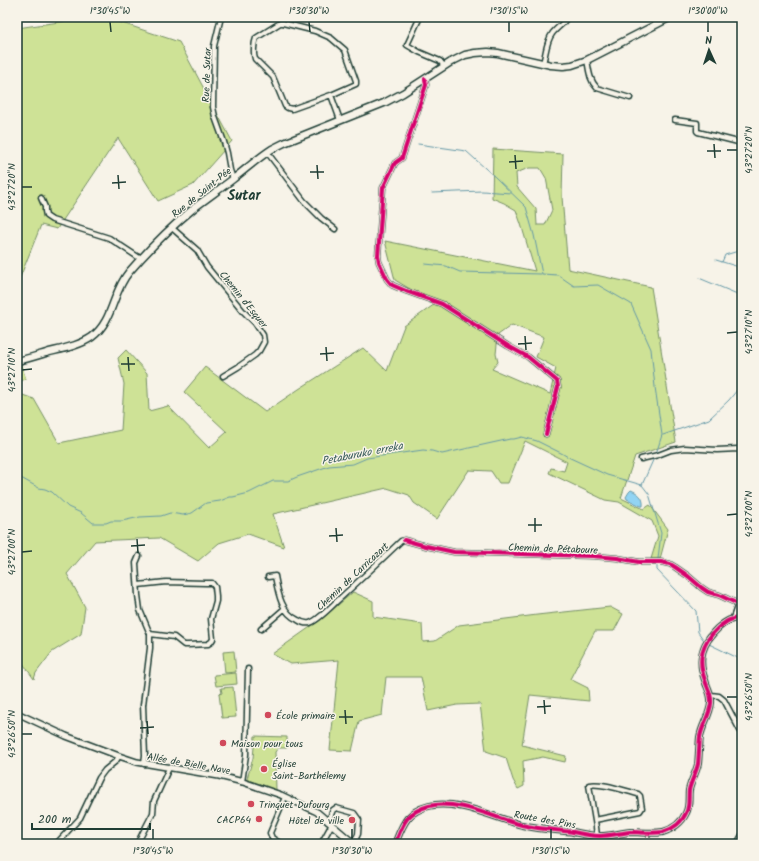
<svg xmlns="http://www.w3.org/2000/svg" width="759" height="861" viewBox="0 0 759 861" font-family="Kalam,sans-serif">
<rect width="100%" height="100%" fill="#f7f3e8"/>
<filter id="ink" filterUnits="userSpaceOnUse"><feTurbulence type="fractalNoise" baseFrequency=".025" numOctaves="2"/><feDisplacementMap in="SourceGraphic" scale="8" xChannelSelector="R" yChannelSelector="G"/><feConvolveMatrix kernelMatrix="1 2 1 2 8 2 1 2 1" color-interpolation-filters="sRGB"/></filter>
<g filter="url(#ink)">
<path fill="#cee296" stroke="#769065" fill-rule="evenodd" d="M94,17H104L179,42L232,141L193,185L158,201L118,138L57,229L41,225L17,285V28Z
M493,149L563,154L562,197L568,269L651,287L676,442L635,456L621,498L644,509L650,505L668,529L660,559H651L658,536L652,521L619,502L605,500L549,473L551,468L564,471L567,462L525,441L508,483H499L491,471L469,470L437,519L414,503L409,495L387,488L273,514L284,547L248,534L219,543L198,561L159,538L95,541L67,574L85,607L81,634L52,652L36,673L34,679L17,655V393L34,399L59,443L121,430L124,384L118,358L126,350L147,373L149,411L168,406L209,448L227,432L184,392L205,367L265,412L299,389L363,348L387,371L404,326L435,304L395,280L385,241L535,271L521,224L516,210L504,203L492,198ZM529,168H540L546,178L552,210L545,225H537L536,209L517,187L516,173ZM512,325L544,337L536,357L556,368L550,394L492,369L498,362L496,354L498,335Z
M21,365L26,379L17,382V366Z
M353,592L373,601V617L422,624L423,642L435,641L459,625L537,615L610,607L623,614L614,631H595L570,679L588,688L589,701L530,695L522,745L566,756L565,762L543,757L523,761L524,786L518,789L513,780L506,758L486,751L480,704L457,705L428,711L421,677H386L382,715L359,721L352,751L330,750L339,660L291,664L272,654L323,618Z
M234,651L236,672L225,673L223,652Z
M236,673L237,684L216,686L214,675Z
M233,687L236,717L222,718L219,694L222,693L221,688Z
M255,736L287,737V748H278L275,752L276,790L246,782L253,758Z"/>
<path fill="#92d4f3" stroke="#6498a7" d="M631,490C638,493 644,497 643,506H641L627,499L626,497L629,492Z"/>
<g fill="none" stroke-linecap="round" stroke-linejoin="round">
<path stroke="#6498a7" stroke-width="1" d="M418,144L466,151L495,177L526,207L534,235L542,274L558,275L574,286L598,285L631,304L651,349L655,387L662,435L656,454
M432,193L482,191L511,193
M716,260L739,267
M722,262L725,255L742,250
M425,264L446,266L460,272L541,274
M699,278L742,296
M663,435L709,419L729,400L742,384
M17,477L21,478L39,488L45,489L52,492L68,507L81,513L93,523H106L111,521H122L140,517L161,516L170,513L183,515L192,513L206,503L220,501L230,497H233L249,493L273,481H288L297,477L329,466L353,464L367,458L423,450L432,451L442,454L510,439H514L522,437L537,441L563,454L568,457L607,475L642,485L649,494L661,533L658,559
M642,485L654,458
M657,564V570L696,611L698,632L703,639
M709,644L742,660"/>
<defs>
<path id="minor" d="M221,17L214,46L213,107L215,117L224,142L227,153L230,170L233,179
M420,17L407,45L419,52L440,61L444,66
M280,23H283L315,31L331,38L345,50L356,81V84L331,95L292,109L288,108L285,106L273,77L255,59C253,54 254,43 256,38Z
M587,60C589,69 589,80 597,88L630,98
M543,63C546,54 546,42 552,34C556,28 564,24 567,17
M425,79L426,85L402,158L395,163L383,188L378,256L379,262L387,279L392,285L406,291L442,304L508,346L528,357L557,381L558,387L546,434
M331,95L340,120
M675,120L697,123V131L698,132L742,143
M267,152L304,201L321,218L335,229
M41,198L45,207V211L46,216L52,220L109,238L141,259
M172,228L197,250L207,267L243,311L255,323L263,335L264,342L259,351L255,355L238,367L223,376
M641,459L658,455L671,450L685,448L717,450L738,449L742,451
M139,556L136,563L138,595L140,610L150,634V648L143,705L145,755L144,764
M268,577L275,576C278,592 281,613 298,620C301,622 306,624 310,623C318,620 330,608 336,602C358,582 379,562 401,541L404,540L426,546L454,552L593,556L617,558L639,562H661L670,564L675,567L688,576L702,588L708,592L719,595L738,604
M138,585L166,582L206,583H212L215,587L216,596V601L211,619L213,639L211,642L208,644L188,645H184L174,637L150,634
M733,618L738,604L742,598
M261,629L284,609
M711,695L719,696L724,700L742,734
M242,782L246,755L248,669
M595,820L640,811L642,808L640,796L638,794C625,791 601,782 589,785L596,827L597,836
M328,822L333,810L336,808L354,813L359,820L358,834L355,840
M56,844L80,818L99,778L105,770L116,761L119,756
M137,844L153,813L154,801L169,768
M281,844L272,838L270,833L285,797
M321,844L332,824
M737,844L742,835"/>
<path id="tertiary" d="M17,713L66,736L119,756L137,762L219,776L243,782L281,795L317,812L351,841
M351,843L352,840H355L357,841V844
M395,844C403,824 406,812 429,806C457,799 495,818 522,825C539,829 556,830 573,832C582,834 591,836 600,836C610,836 620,833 630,832C641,832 652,834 663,832C673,829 682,822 686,813C690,806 688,798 689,790C691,781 696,773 698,764C699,755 699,746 700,737C702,725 710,715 711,703C712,694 707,688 705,680C697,659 702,643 718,628C725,622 732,617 742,618"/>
<path id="secondary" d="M17,361C27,359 36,356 46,353C61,349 79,346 92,337C114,320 112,292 129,272C149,249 171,227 194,208C207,198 220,189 233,179C246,169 258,158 272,149L284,143L384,103L403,93L451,62L465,55L475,53L488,52L498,53L551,65L563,66L572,65L587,60L671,17"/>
</defs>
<use href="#minor" stroke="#1f3d34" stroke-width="7"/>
<use href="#tertiary" stroke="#1f3d34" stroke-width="8"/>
<use href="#secondary" stroke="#1f3d34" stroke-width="9"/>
<use href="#minor" stroke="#f7f3e8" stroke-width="4"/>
<use href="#tertiary" stroke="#f7f3e8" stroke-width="5"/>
<use href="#secondary" stroke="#f7f3e8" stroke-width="6"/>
<defs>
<path id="cycleway" d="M425,79L426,85L402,158L395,163L383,188L378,256L379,262L387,279L392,285L406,291L442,304L508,346L528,357L557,381L558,387L546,434
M404,540L426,546L454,552L593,556L617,558L639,562H661L670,564L675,567L688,576L702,588L708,592L719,595L738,604
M395,844C403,824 406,812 429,806C457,799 495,818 522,825C539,829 556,830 573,832C582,834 591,836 600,836C610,836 620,833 630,832C641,832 652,834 663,832C673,829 682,822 686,813C690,806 688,798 689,790C691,781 696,773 698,764C699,755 699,746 700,737C702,725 710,715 711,703C712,694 707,688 705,680C697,659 702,643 718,628C725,622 732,617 742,618"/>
</defs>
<use href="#cycleway" stroke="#f7f3e8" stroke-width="6"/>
<use href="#cycleway" stroke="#d6006c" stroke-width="4"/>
</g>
</g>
<path fill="none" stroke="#1f3d34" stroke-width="1.5" d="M110,22L111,32M309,22L310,32M509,22V32M708,22V32M714,144L715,158M727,150H737M707,151H721M515,155L516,169M509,162L523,161M317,165L318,179M310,172H324M118,175L119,189M112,183L126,182M22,187H32M727,333L737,332M525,336L526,350M518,344L532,343M326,347L327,361M320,354L334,353M128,357L129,371M121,364H135M22,370L32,369M727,515L737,514M535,518V532M528,525H542M336,528L337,542M329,536L343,535M137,539L138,553M131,546L145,545M22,552L32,551M727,697H737M544,700L545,714M537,707L551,706M345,710L346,724M339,717H353M147,721L148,734M140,728L154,727M22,734H32M153,829V839M352,829V839M551,829V839"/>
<g fill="#d1495b" stroke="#f7f3e8" stroke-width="1.5">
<circle cx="268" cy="715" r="4"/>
<circle cx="223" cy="743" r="4"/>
<circle cx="264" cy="769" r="4"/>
<circle cx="251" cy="804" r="4"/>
<circle cx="259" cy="819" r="4"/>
<circle cx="352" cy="820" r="4"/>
</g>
<g text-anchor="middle" stroke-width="3" stroke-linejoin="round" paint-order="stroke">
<g font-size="10" fill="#1f3d34" stroke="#f7f3e8">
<text transform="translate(206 75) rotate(-88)" y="4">Rue de Sutar</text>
<text transform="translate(201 192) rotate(-39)" y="4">Rue de Saint-Pée</text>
<text transform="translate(244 299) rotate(51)" y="4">Chemin d'Esquer</text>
<text transform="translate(553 548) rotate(2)" y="4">Chemin de Pétaboure</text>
<text transform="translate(352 576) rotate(-43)" y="4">Chemin de Carricazart</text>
<text transform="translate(189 763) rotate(10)" y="4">Allée de Bielle Nave</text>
<text transform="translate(545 819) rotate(10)" y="4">Route des Pins</text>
</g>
<g font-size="10" fill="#1f3d34" stroke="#f7f3e8" text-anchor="start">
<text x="276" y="719">École primaire</text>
<text x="231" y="747">Maison pour tous</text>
<text x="272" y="767">Église<tspan x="272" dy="12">Saint-Barthélemy</tspan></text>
<text x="259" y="808">Trinquet Dufourg</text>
<text x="251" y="823" text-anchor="end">CACP64</text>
<text x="344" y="824" text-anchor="end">Hôtel de ville</text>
</g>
<g font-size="11" font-style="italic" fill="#365b5a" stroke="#f7f3e8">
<text transform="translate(362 453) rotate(-11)" y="4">Petaburuko erreka</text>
</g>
<g font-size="14" font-weight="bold" fill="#1f3d34" stroke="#f7f3e8">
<text x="244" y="200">Sutar</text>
</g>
</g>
<rect width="759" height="861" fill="none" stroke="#f7f3e8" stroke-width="44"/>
<g transform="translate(709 50) rotate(357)" stroke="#f7f3e8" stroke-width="3" paint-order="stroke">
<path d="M0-3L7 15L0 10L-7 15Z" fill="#1f3d34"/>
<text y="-6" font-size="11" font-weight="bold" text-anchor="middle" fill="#1f3d34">N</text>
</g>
<path d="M32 823v6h118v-6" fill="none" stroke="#1f3d34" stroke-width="2"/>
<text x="38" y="823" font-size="12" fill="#1f3d34" stroke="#f7f3e8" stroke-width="3" paint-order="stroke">200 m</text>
<rect x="22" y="22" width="715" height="817" fill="none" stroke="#1f3d34" stroke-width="1.5"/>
<g font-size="10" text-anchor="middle" fill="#1f3d34">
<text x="110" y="14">1°30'45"W</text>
<text x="309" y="14">1°30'30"W</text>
<text x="509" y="14">1°30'15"W</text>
<text x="708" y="14">1°30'00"W</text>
<text transform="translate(748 150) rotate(-90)" y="4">43°27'20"N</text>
<text transform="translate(11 187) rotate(-90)" y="4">43°27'20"N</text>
<text transform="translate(748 332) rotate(-90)" y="4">43°27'10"N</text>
<text transform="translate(11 370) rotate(-90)" y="4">43°27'10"N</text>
<text transform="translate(748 514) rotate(-90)" y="4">43°27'00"N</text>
<text transform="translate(11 552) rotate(-90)" y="4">43°27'00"N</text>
<text transform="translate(748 697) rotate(-90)" y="4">43°26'50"N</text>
<text transform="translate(11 734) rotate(-90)" y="4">43°26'50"N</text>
<text x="153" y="854">1°30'45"W</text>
<text x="352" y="854">1°30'30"W</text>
<text x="551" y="854">1°30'15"W</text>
</g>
</svg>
